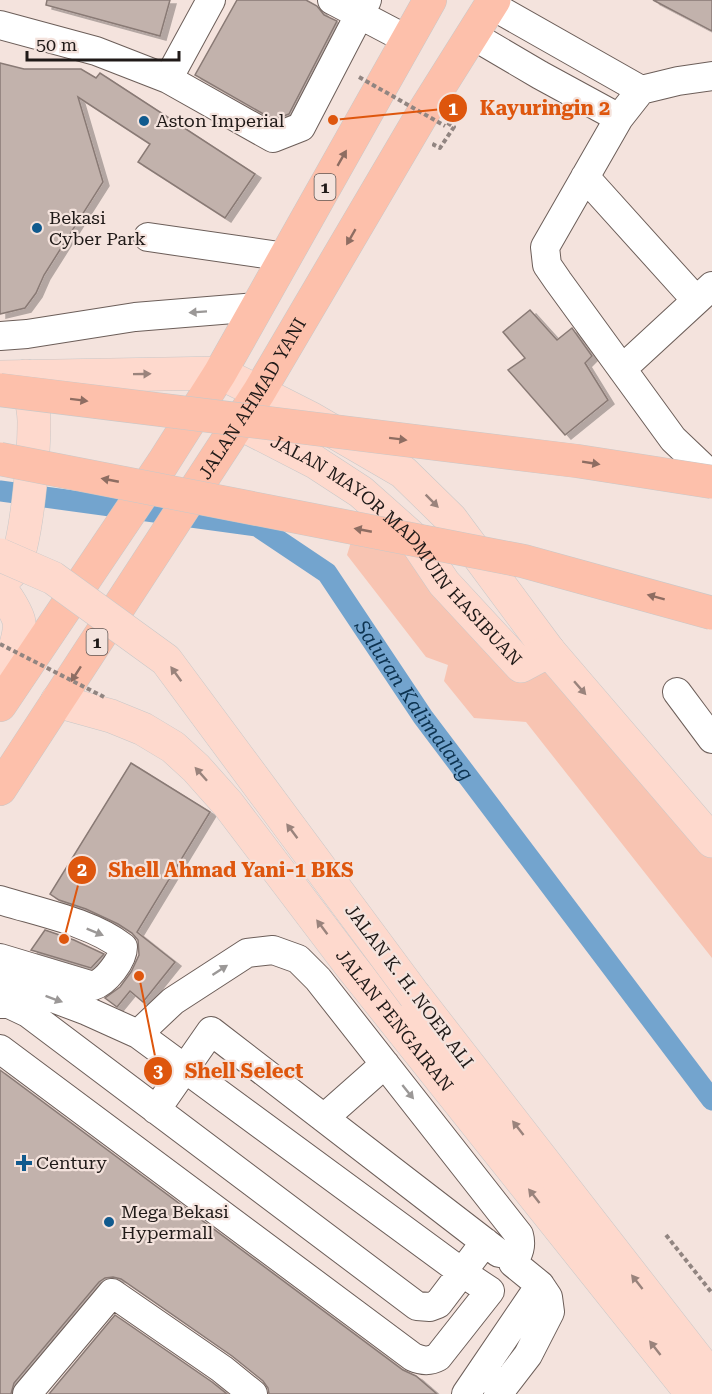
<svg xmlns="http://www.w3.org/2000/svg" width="712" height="1394" viewBox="0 0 712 1394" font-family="'Roboto Serif',serif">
<defs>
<filter id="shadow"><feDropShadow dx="6" dy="4" stdDeviation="0" flood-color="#0004"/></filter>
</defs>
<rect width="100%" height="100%" fill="#f4e3dd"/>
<path fill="#f8c4b2" d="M355,529L415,540L521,666L549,651L712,841V958L526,722L474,718L444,681L448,665L426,657L347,555Z"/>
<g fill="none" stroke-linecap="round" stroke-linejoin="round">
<path stroke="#73a4ce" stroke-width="21" id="s1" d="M0,491L257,526L327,573L423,717L712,1100"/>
</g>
<path fill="#c2b2ac" stroke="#897a75" stroke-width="1.5" filter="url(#shadow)" d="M47,0H170L160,36L46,5Z
M237,0H306L317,6L324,15L337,21L289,114L274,120L195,75Z
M653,0H712V31Z
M0,63L24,69H81L96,78L100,73L255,174L225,218L138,162L150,144L78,97L103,182L44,275L36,293L25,308L0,314Z
M530,310L557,340L572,328L592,356L585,363L608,400L565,435L508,370L525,358L503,332Z
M131,763L210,812L137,932L175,962L143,1002L130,991L117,1007L105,998L120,987L131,972L139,955L138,940L132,933L118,924L86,909L59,900L50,894Z
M45,930L74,940L104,954L91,968L31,950Z
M0,1070L403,1370L416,1376L437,1394H269L268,1388L263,1381L232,1356L121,1279L113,1277L105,1278L99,1282L14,1383L11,1394H0Z
M115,1315L212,1382L227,1394H49Z"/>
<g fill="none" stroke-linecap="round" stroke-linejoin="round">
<defs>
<path id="minor" d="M332,0L408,40
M491,5L641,90
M0,25L96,51L168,79L273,138L301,127L367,0
M472,35L540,75L619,118
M712,76L678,81L641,90L619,118L545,247L547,265L558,281L673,439L712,476
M168,79L211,0
M585,177L696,300
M148,237L286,257
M0,336L27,334L135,317L257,307
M622,369L712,286
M677,692L712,739
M0,900C38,912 91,922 123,947C123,960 106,982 93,986L0,958
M0,978L87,1011L138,1034L173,1001L247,953L273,950L298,959L318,979L519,1235C522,1246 519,1253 513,1263L540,1285L548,1297L550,1312L528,1355L498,1394
M0,1004H9L28,1013L417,1306L430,1307L438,1304L485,1242
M0,1049L413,1357C422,1361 429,1362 438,1357L490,1291L463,1273L138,1034
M156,1110L211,1031L499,1253
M324,1118L385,1064
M27,1394L112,1293L222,1369L253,1394
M466,1394L540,1285"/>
<g id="major">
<path d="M0,377L220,373L259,392L312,419L403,472L451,519L549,651"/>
<path id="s2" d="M233,420L315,462L361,492L415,540L444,583L521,666L549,651L712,841"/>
<path d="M0,578C3,576 6,576 9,574C27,559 34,448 34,421C34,407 29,391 26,376"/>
<path d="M0,590C6,594 18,615 19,622C21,637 6,673 0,687"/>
<path id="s3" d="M57,701L111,716L143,729L173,747L196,768L228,804L350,965L692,1394"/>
<path d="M415,996L712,1378"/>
</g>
<g id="highway">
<path d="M0,705L163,463L220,373L430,0"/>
<path id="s4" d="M0,789L259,392L423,113L494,0"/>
</g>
</defs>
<use href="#minor" stroke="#6c5e59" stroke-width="30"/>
<use href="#major" stroke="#c9c8c8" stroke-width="34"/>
<use href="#highway" stroke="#c9c8c8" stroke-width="34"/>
<path stroke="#918581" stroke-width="4" stroke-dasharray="4.5 3" stroke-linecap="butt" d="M435,143L434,145L440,148L454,127L446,122
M666,1235L712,1293"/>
<use href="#minor" stroke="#fff" stroke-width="28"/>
<use href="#major" stroke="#fed9cd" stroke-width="33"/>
<use href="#highway" stroke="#fdc0ab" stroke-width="33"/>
<defs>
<path id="major-bridge" d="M0,555L53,578L166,660L415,996"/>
<path id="highway-bridge" d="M0,390L577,461L712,482
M0,459L523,561L712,613"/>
</defs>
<use href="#major-bridge" stroke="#c9c8c8" stroke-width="34" stroke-linecap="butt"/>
<use href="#highway-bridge" stroke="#c9c8c8" stroke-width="34" stroke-linecap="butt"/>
<path stroke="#918581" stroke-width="4" stroke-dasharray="4.5 3" stroke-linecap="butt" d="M359,77L445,126
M0,644L104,697"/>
<use href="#major-bridge" stroke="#fed9cd" stroke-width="33"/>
<use href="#highway-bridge" stroke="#fdc0ab" stroke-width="33"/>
</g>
<defs><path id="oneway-solid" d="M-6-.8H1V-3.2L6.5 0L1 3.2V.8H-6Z" transform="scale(1.5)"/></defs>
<g fill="#8e6d62">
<use href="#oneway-solid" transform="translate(342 158) rotate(-60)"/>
<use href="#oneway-solid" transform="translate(351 237) rotate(120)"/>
<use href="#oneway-solid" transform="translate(79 400) rotate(7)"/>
<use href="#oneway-solid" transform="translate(398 439) rotate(7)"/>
<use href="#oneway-solid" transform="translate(591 463) rotate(9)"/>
<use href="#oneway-solid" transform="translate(110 480) rotate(-169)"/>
<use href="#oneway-solid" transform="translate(363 530) rotate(-169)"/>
<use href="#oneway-solid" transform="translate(656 597) rotate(-165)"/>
<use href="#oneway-solid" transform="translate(76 674) rotate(123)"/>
</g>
<g fill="#9b9897">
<use href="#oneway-solid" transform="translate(198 312) rotate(176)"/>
<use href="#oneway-solid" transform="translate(95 932) rotate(22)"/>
<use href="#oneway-solid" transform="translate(220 970) rotate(-33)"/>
<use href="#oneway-solid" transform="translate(54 999) rotate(20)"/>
<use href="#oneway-solid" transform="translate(408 1092) rotate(51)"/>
</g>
<g fill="#9a837c">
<use href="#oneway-solid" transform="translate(142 374) rotate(-1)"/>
<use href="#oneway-solid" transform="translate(432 501) rotate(45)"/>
<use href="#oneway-solid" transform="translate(176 674) rotate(-126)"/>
<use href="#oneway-solid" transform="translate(580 688) rotate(49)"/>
<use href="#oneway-solid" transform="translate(201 774) rotate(-132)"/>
<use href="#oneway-solid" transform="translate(292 831) rotate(-127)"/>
<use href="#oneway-solid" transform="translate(322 927) rotate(-127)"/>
<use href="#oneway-solid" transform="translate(518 1128) rotate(-128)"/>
<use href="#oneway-solid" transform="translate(534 1196) rotate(-128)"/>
<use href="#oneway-solid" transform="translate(637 1282) rotate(-128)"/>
<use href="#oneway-solid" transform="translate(655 1348) rotate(-128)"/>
</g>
<g fill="#105a8e" stroke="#f4e3dd" stroke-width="2">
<circle cx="144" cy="121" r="6"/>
<circle cx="37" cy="228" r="6"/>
<path d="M21 1154h6v6h6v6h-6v6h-6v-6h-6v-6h6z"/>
<circle cx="109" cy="1222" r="6"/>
</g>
<g text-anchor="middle" stroke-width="4.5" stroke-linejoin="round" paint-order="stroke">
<g fill="#f4e3dd" stroke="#605653" stroke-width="1.5">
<rect x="314.5" y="174" width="21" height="26" rx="4.5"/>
<rect x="86.5" y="629" width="21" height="26" rx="4.5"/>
</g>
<g font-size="16" font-weight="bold" fill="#201a18">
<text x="325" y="193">1</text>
<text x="97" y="648">1</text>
</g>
<g font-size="18" fill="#201a18" stroke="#f4e3dd" text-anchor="start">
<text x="156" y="127">Aston Imperial</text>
<text x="49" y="224">Bekasi<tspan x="49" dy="21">Cyber Park</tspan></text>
<text x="36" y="1169">Century</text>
<text x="121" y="1218">Mega Bekasi<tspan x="121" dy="21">Hypermall</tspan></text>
</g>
<g font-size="18" fill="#201a18" stroke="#f4e3dd">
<text dy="6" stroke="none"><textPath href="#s4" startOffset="465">JALAN AHMAD YANI</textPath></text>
<text dy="6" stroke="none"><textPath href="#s2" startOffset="212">JALAN MAYOR MADMUIN HASIBUAN</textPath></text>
<text transform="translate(409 986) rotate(53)" y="6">JALAN K. H. NOER ALI</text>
<text dy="6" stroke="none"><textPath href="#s3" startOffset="478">JALAN PENGAIRAN</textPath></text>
</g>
<g font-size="20" font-style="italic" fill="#0d3350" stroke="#f4e3dd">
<text dy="7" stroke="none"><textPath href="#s1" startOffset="498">Saluran Kalimalang</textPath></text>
</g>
</g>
<path fill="none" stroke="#de560d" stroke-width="2" d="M333 120L453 108M64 939L82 870M139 976L158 1071"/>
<g fill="#de560d" stroke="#f4e3dd" stroke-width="2">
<circle cx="333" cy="120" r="6"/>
<circle cx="64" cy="939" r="6"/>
<circle cx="139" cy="976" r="6"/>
<circle cx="453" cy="108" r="15"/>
<circle cx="82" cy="870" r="15"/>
<circle cx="158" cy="1071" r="15"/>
</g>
<g font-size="18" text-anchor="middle" font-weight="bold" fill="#fff">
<text x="453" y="115">1</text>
<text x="82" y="876">2</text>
<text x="158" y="1077">3</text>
</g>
<g font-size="20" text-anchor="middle" font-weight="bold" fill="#de560d" stroke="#f4e3dd" stroke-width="4.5" stroke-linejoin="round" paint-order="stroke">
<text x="545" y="115">Kayuringin 2</text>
<text x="231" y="877">Shell Ahmad Yani-1 BKS</text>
<text x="244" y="1078">Shell Select</text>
</g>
<path d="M27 51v9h152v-9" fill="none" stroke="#201a18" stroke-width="3"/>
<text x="36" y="51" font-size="18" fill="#201a18" stroke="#f4e3dd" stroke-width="4.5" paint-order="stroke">50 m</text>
</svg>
